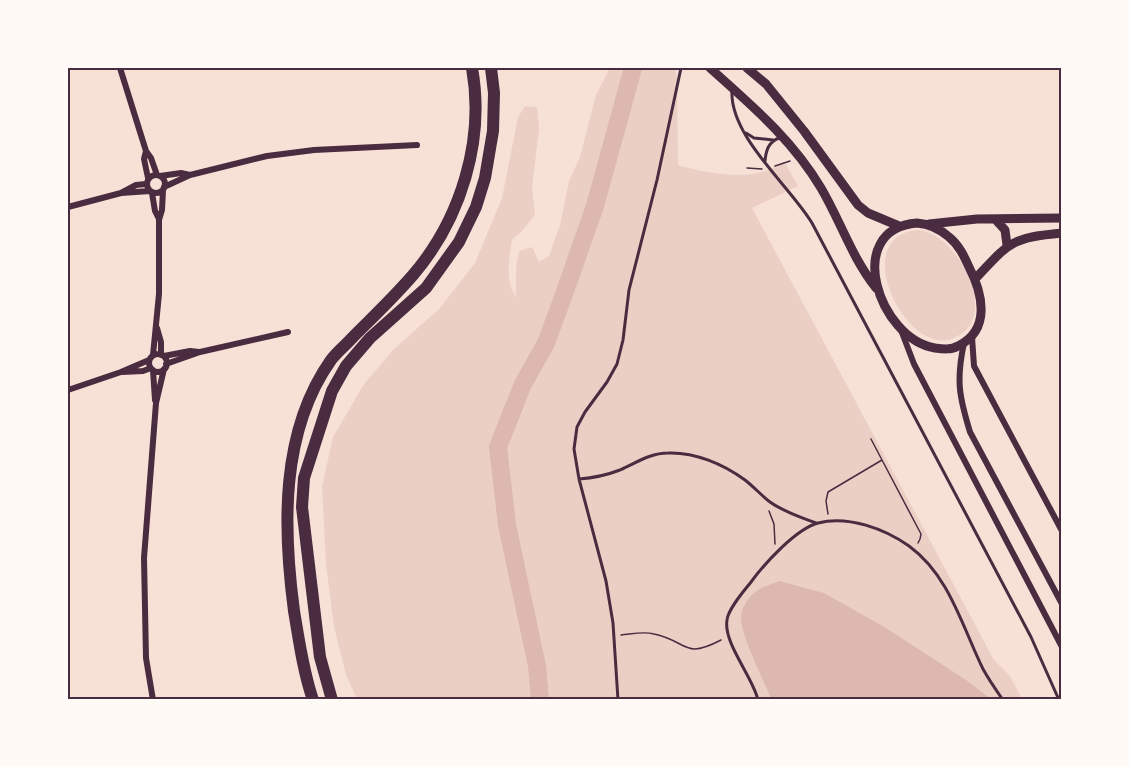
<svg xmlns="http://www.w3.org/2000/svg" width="1129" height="767" viewBox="0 0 1129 767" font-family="'Work Sans',sans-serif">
<rect width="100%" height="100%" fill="#f7e1d7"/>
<path fill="#ebcfc5" d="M610,68H675L677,77L678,165C703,172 732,178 758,173C767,171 776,166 785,163L798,186L752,208L994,660L1010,676L1022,699H357L346,675L334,627L326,564L322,487L333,437L364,384L393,350L439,309L475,263L502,198L518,117L525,106L537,107L539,129L532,188L535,215L523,230L512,240C509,259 505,280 516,297V268L519,251L532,247L539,262L549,256L560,225L569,181L580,157L596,95Z
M919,230C959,235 1002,318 954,338C906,359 846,234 919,230Z"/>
<path fill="#dcb8b0" d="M779,581L824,593L886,628L966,680L991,699H771C763,678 741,637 741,617C741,607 750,595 758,590C764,586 772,584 779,581Z"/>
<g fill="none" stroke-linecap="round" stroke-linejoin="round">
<path stroke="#dcb8b0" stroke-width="18" d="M540,700L537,666L507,525L498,447L523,384L546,343L563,297L595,206L633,68"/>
<path stroke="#4a2c40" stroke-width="1.5" d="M775,166L790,161
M747,168L762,169
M871,439L882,460
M769,511L774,524L775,544
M828,514L826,501L828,492L882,460L921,534L920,539L918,543
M621,635C632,634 644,631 654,634C688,641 683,660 721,640"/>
<path stroke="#4a2c40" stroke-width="3" d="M732,90C729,136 790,186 812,223L1031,637L1059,700
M746,133L754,138L773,140
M765,161C766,151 768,142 779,138
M579,479C593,478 607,475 620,470C636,463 650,453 668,453C695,452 723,464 745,480C754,487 761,495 770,502C784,512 800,517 816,523
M618,700L613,623L606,581L579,479L574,449L577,427L585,412L607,382L617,364L623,340L629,290L657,180L681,68
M758,700C753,677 723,643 727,620C728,609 744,591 751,582C765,563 796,529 818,523C848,515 885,529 909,546C949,575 962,626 983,669C989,680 996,690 1003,700"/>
<path stroke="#4a2c40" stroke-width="6" d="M120,68L146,151L151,158L157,175
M146,151L144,159L148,178
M147 184a9 9 0 1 1 18 0a9 9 0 1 1-18 0Z
M160,176L181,173L190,175
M164,187L190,175L267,156L314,150L417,145
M121,193L136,185L146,184
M152,193L155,211L159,219
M68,207L121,193L150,191
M157,328L161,342V355
M901,330L914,364L1062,647
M972,337L974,366L1062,531
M964,343C956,380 959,396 970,432L1062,604
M149 363a9 9 0 1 1 18 0a9 9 0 1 1-18 0Z
M153,355L159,294V220L162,210L163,190
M164,356L190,351L199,352
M166,364L200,352L288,332
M153,370L155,400
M122,372L143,371L151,368
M68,390L121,372L149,360
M153,700L146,658L144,558L156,403L164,369"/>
<path stroke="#4a2c40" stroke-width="9" d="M710,68C751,105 792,139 821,188C841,222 851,256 876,288
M747,68L766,84L804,131L858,205L868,213L899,226
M995,219L1005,230L1007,245
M917,223C929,224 940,229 949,237C959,245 964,256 969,267C983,294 991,330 958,346C951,350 943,349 935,348C879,339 842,229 917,223Z
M929,224L977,219L1062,218
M975,279C1010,242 1010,238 1062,233"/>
<path stroke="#4a2c40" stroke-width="12" d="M313,700C303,671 299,640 294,611C283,528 280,432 331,360C337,352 346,345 353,337C373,317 394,297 413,275C461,219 485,140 472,68
M332,700L320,657L302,507L304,478L332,391L346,366L370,338L426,288L459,242L476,207L485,178L493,131L494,93L491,68"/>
</g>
<rect width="1129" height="767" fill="none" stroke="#fffaf5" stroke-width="138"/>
<rect x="69" y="69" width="991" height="629" fill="none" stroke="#4a2c40" stroke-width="2"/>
</svg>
